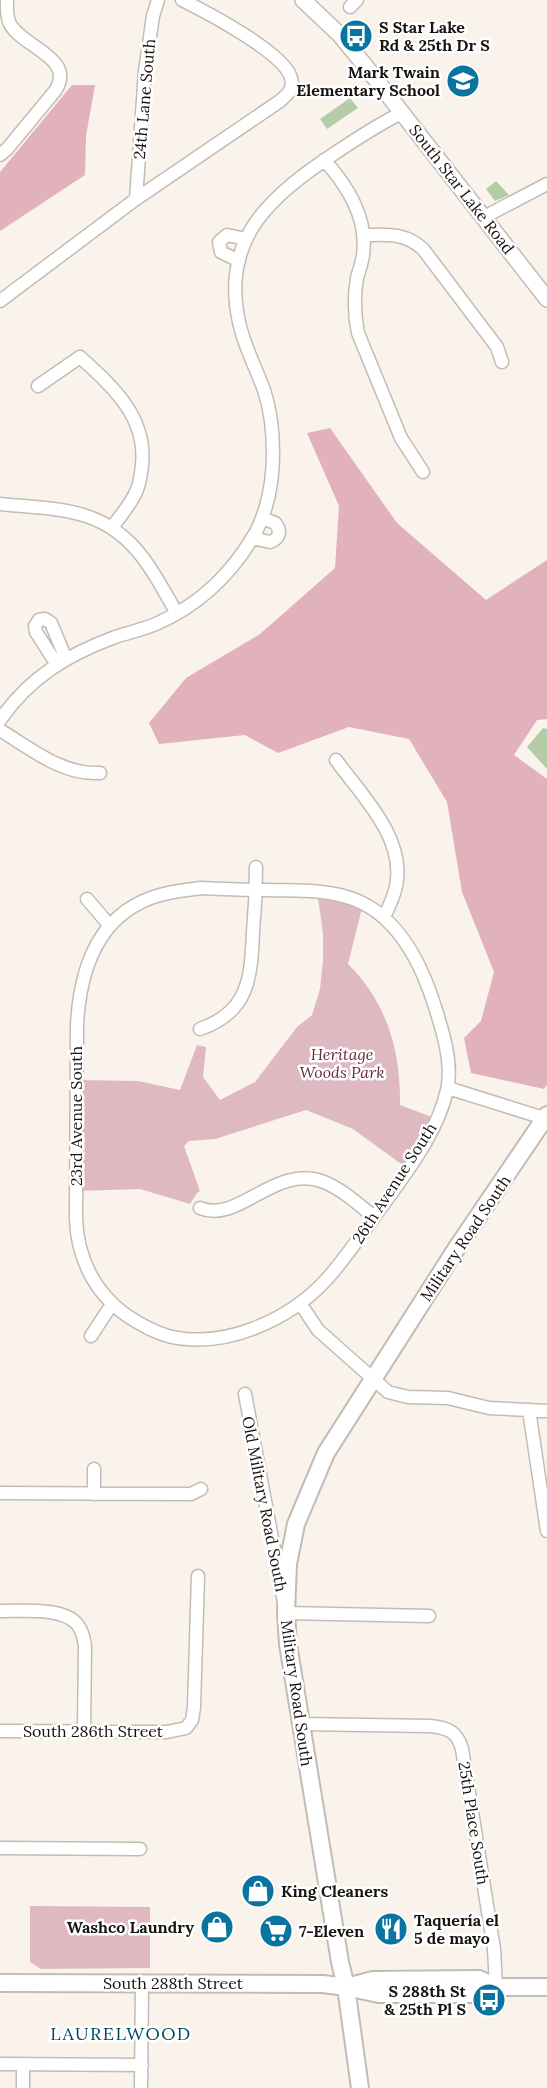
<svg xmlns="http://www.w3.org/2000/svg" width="547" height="2088" viewBox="0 0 547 2088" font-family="Lora,serif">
<rect width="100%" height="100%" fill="#faf3eb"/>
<path fill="#dfb9c1" d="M317,891L363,904L348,964C387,1002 401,1052 400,1105L437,1119L408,1169L353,1129L306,1110L215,1139L189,1141L184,1146L200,1191L197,1193L190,1204L140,1189L76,1191V1080L138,1081L180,1090L197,1045L206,1047L203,1077L220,1100L255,1082L297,1027L312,1015L320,989L323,960V933Z
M30,1906L150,1907V1968L41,1969L30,1962Z"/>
<path fill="#e1b1bc" d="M72,85H95L86,136L85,175L0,231V172Z
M330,428L397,523L486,600L547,560V719L537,720L514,755L547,779V1085L544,1089L471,1073L464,1038L481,1021L494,972L462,892L447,802L409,739L349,727L278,753L245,735L159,744L149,723L186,678L260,634L335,568L339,506L307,433Z"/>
<path fill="#b4cda8" d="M350,98L358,108L327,129L320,119Z
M496,181L509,195L495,201L486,189Z
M543,728L547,729V769L527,747Z"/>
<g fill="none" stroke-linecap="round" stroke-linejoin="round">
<defs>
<path id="minor" d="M350,7L357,0
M0,155L7,149L55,91C77,58 22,47 10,24C6,16 7,8 7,0
M324,160C348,186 368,218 363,255C362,263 359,270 357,278C354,296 354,314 358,333L401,438L423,472
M136,199L145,71L153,16L158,0
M484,217L547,184
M363,235C388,235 404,232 423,249L497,347L502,362
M239,261L221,252L219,242L227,235L246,239
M0,301L136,199L280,101C288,94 294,89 291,78C285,53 206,12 182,0
M38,386L80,357C113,387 147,417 142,465C141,474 140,484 136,492C130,505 121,516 112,527
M0,504C58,510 104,506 143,558C156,575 166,595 177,613
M252,538L270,542C279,539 282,531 275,523L262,518
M57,665L36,632L35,626L39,620L45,619L51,623L66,659
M0,720C30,677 67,655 115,637C130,632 145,629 158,623C201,604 233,572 256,532C268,508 273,479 273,453C273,432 271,411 264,390C256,368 244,346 239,322C222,245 263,202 322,162C348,144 374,127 403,112
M0,730C31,749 62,775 100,773
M336,760C362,796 406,838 396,886C394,897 389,907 384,917
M201,888C223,889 245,890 267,890C294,891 321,889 347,897C395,911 421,962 435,1007C443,1032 453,1064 447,1090C438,1131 410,1167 386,1201C366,1227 348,1256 326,1280C289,1320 224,1350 168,1336C154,1332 138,1323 126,1315C94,1292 77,1257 76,1218L77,1025C80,968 99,912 160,895C174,891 188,890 201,888Z
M87,899L110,926
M200,1029C249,1012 251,978 253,932C255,910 256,889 256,867
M448,1088L547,1119
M200,1208C239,1224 275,1163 324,1182C343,1190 358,1204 374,1217
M300,1303L318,1330L388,1392L408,1397L448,1398L489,1408L547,1411
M91,1336L112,1304
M245,1394L286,1613L429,1616
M529,1410L547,1531
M0,1493L191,1494L201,1489
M94,1494V1469
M0,1611C21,1611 63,1607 77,1624C82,1630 84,1638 85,1646L84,1730
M300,1724L430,1726C448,1728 457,1731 462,1749L494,1949L496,1987
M0,1731L167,1732L186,1728L192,1720L194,1707L198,1576
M0,1848L140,1849
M0,2064L142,2065
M23,2088V2064
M141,2088L142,1983"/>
<path id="tertiary" d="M303,0L340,35L367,68L547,299"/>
<path id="secondary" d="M0,1983L323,1984L346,1987L379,1994H473L496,1987H547
M350,1986L373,1980L479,1979L496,1987
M360,2088L346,1987L340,1962L288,1644L286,1613L288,1564L296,1524L326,1453L458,1246L547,1115"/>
</defs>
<use href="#minor" stroke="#c3bcb4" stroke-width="15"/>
<use href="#tertiary" stroke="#c3bcb4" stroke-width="18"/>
<use href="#secondary" stroke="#c3bcb4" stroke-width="20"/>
<use href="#minor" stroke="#fff" stroke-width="12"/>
<use href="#tertiary" stroke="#fff" stroke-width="15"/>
<use href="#secondary" stroke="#fff" stroke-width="16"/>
</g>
<defs>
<symbol id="bus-disc" viewBox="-11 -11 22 22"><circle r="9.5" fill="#08749f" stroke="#fff"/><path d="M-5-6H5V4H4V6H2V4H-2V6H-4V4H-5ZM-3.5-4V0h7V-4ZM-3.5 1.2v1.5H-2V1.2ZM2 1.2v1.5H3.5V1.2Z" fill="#fff"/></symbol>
<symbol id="school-disc" viewBox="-11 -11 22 22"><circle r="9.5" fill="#08749f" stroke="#fff"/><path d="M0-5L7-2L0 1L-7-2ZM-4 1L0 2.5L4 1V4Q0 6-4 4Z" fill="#fff"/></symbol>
<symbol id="shop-disc" viewBox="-11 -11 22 22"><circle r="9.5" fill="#08749f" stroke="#fff"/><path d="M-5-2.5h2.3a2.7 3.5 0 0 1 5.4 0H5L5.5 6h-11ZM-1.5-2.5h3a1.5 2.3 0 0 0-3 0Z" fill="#fff"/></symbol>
<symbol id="restaurant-disc" viewBox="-11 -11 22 22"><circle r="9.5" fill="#08749f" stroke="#fff"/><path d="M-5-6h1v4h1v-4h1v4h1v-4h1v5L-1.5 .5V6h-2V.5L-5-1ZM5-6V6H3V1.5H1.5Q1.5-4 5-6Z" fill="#fff"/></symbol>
<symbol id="supermarket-disc" viewBox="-11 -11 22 22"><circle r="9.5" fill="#08749f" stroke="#fff"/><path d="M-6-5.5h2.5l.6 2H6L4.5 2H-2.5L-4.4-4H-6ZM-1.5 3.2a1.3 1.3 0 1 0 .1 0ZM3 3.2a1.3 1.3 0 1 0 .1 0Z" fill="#fff"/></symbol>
</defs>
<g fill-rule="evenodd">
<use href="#bus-disc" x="337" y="17" width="38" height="38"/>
<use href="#school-disc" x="444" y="62" width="38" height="38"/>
<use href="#shop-disc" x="239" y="1872" width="38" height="38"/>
<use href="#shop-disc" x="198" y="1908" width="38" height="38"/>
<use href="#restaurant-disc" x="372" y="1910" width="38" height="38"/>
<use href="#supermarket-disc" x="257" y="1912" width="38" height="38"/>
<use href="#bus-disc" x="470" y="1981" width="38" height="38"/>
</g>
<g text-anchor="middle" stroke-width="5" stroke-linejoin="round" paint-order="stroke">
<g font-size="16" font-weight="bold" fill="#161411" stroke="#fff" text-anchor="start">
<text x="379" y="33">S Star Lake<tspan x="379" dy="18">Rd &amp; 25th Dr S</tspan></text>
<text x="440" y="78" text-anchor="end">Mark Twain<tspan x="440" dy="18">Elementary School</tspan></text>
<text x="281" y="1897">King Cleaners</text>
<text x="414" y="1926">Taquería el<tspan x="414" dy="18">5 de mayo</tspan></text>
<text x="194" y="1933" text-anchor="end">Washco Laundry</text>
<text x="299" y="1937">7-Eleven</text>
<text x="466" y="1997" text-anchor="end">S 288th St<tspan x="466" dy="18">&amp; 25th Pl S</tspan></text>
</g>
<g font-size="16" fill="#161411" stroke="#fff">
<text transform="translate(144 99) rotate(-85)" y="6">24th Lane South</text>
<text transform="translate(462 189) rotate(52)" y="6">South Star Lake Road</text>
<text transform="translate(76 1116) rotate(-90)" y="6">23rd Avenue South</text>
<text transform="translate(394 1183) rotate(-57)" y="6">26th Avenue South</text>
<text transform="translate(465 1238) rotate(-56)" y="6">Military Road South</text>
<text transform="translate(265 1504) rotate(79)" y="6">Old Military Road South</text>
<text transform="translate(297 1693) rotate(82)" y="6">Military Road South</text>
<text x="93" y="1737">South 286th Street</text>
<text transform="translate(474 1823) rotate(81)" y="6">25th Place South</text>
<text x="173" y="1989">South 288th Street</text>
</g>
<g font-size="16" font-style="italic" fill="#672b3d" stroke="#fff">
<text x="342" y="1060">Heritage<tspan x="342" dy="18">Woods Park</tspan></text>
</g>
<g font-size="18" letter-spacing="1.5" fill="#004966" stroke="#fff">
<text x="121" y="2040">LAURELWOOD</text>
</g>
</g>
</svg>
